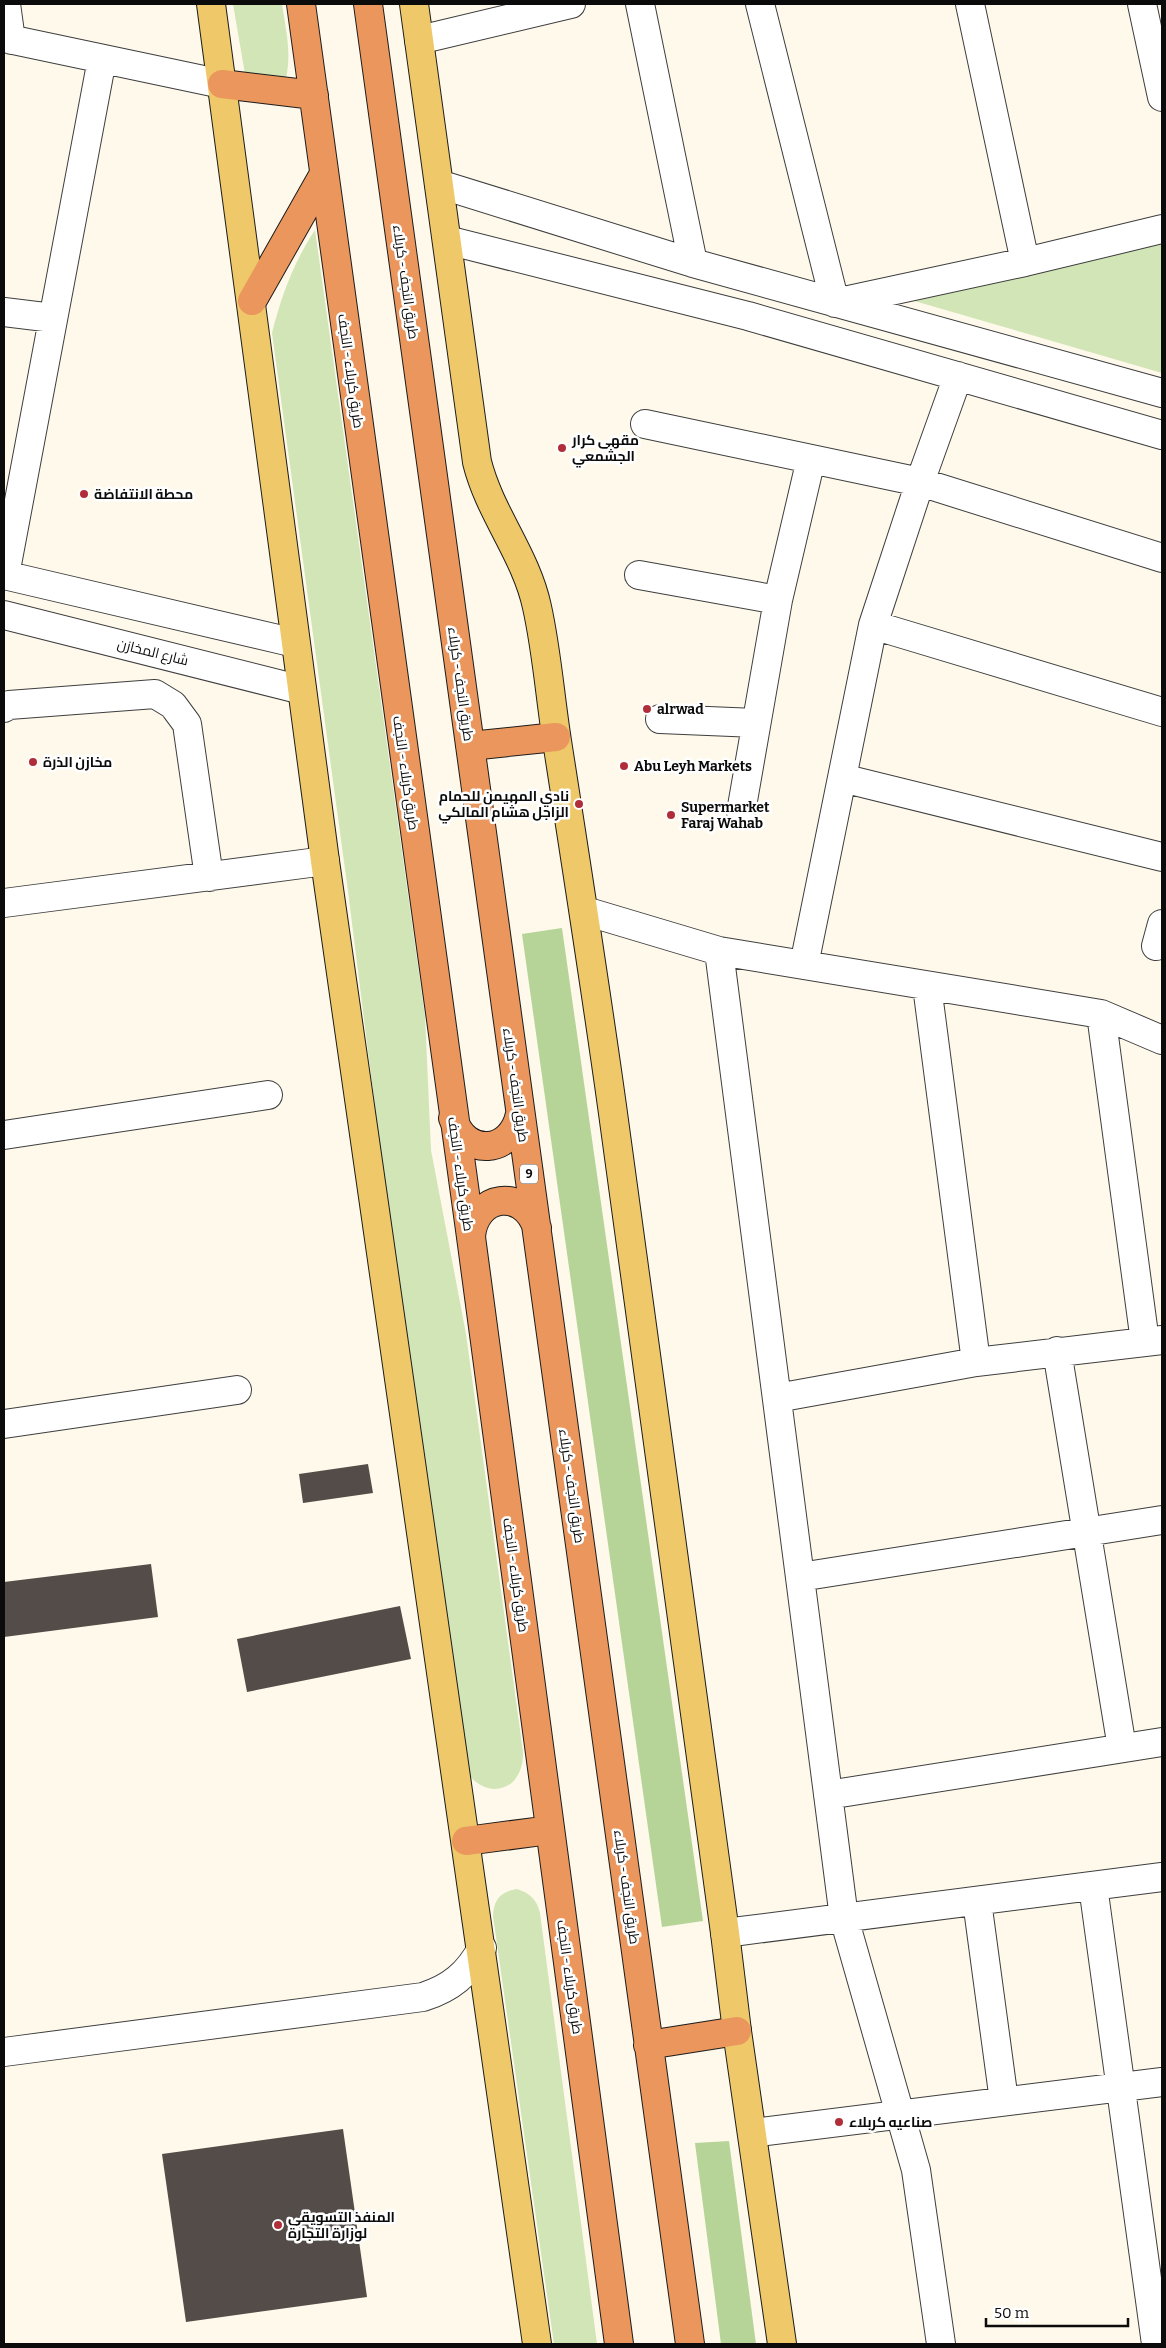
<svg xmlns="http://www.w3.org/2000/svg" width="1166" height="2348" viewBox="0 0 1166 2348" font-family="Bitter,Cairo,serif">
<rect width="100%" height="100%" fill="#fef9ea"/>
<path fill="#d1e5b7" d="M233,4H282C286,31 293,58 284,85L245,74Z
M315,230L425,1016L431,1150L466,1334L523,1752C524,1790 489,1802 466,1772L385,1187L348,891L272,333C282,294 293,264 315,230Z
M1162,239V373L911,300Z
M517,1889C530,1893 537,1900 540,1913L597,2344H554L493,1916C494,1899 500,1892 517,1889Z"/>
<path fill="#b6d497" d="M562,928L703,1921L662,1927L522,934Z
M729,2141L756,2344H721L695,2143Z"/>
<path fill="#534c48" d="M368,1464L373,1493L303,1503L299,1474Z
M151,1564L158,1617L4,1637V1582Z
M400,1606L411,1659L247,1692L237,1639Z
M343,2129L367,2297L186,2322L162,2154Z"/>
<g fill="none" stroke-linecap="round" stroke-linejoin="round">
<defs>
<path id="minor" d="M6,4L11,40
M640,4L693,263
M760,4L835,303L1025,262L1162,229
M970,4L1025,262
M1142,4L1162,97
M4,38L222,84
M419,40L571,4
M439,184L693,263L1162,393
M447,240L748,316L1162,435
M4,312L53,318
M645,424L920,482L1162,558
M4,575L295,643
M5,575L102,59
M639,575L778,600
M4,615L302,690
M873,625L1162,712
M4,708L9,705L155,694L173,705L187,724L209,877
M660,719L756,723
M842,778L1162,857
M741,812L778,600L811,459
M4,903L325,861
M585,911L719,951L1101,1014L1162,1040
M1156,946L1162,924
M719,951L844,1918L916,2170L941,2344
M804,965L873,625L920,482L958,376
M927,986L976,1362
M1101,1014L1145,1342
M4,1135L268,1095
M1057,1351L1122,1748
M777,1398L976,1362L1162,1340
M4,1424L237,1390
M800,1577L1162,1520
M828,1795L1162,1742
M1093,1886L1156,2344
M977,1901L1004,2101
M725,1933L1162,1877
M4,2052L423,1997C451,1988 468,1974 482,1948
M752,2133L1162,2082"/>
<path id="major" d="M211,4L325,861L537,2344
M414,4L477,462C490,514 526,555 537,607C547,652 550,697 557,741C576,863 595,984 612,1106C650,1382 687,1658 725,1933L737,2031L782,2344"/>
<path id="highway" d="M301,4L471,1237L619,2344
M368,4L690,2344
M222,84L314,95
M252,301L324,174
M470,746L556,737
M453,1118C465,1158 512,1154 520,1114
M471,1237C474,1194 524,1187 537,1228
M466,1841L550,1830
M648,2045L737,2031"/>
</defs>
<use href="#minor" stroke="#3e3e3e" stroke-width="30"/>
<use href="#major" stroke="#1c1c1c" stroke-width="30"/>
<use href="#highway" stroke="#1c1c1c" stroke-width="30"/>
<use href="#minor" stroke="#fff" stroke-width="28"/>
<use href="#major" stroke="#eec869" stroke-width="28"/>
<use href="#highway" stroke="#ea965c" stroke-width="28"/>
</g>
<g fill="#b02e3a" stroke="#fff" stroke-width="2">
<circle cx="562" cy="448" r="5"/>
<circle cx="84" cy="494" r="5"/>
<circle cx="647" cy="709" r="5"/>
<circle cx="33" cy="762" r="5"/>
<circle cx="624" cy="766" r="5"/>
<circle cx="579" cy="804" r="5"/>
<circle cx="671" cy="815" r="5"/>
<circle cx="839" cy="2122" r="5"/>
<circle cx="278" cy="2225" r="5"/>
</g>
<g text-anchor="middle" stroke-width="5" stroke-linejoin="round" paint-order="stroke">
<rect fill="#fff" stroke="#545454" stroke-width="1" x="520" y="1164.5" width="18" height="19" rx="4"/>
<g font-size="12" font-weight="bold" fill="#0b0b0b">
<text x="529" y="1178">9</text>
</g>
<g font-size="14" fill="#0b0b0b" stroke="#fff">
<text transform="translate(406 282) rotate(82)" y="5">طريق النجف - كربلاء</text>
<text transform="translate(351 371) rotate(82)" y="5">طريق كربلاء - النجف</text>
<text transform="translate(153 652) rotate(14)" y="5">شارع المخازن</text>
<text transform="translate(461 684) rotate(82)" y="5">طريق النجف - كربلاء</text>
<text transform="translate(406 773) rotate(82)" y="5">طريق كربلاء - النجف</text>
<text transform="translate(516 1085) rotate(82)" y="5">طريق النجف - كربلاء</text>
<text transform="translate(461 1174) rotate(82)" y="5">طريق كربلاء - النجف</text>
<text transform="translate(572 1486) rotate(82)" y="5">طريق النجف - كربلاء</text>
<text transform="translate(516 1575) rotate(82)" y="5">طريق كربلاء - النجف</text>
<text transform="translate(627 1887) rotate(82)" y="5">طريق النجف - كربلاء</text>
<text transform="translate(570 1977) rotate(82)" y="5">طريق كربلاء - النجف</text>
</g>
<g font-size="14" font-weight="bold" fill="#0b0b0b" stroke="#fff" text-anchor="start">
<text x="572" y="445">مقهى كرار<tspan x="572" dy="16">الجشمعي</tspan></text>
<text x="94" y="499">محطة الانتفاضة</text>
<text x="657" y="714">alrwad</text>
<text x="43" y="767">مخازن الذرة</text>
<text x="634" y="771">Abu Leyh Markets</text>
<text x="569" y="801" text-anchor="end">نادي المهيمن للحمام<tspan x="569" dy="16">الزاجل هشام المالكي</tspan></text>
<text x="681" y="812">Supermarket<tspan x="681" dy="16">Faraj Wahab</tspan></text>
<text x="849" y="2127">صناعيه كربلاء</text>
<text x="288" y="2222">المنفذ التسويقي<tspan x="288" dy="16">لوزارة التجارة</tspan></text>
</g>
</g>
<rect width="1166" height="2348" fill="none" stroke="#0b0b0b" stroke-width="10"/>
<path d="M986 2318v8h142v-8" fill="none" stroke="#0b0b0b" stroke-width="2.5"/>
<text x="994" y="2318" font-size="15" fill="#0b0b0b" stroke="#ffffff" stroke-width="4" paint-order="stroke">50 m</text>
</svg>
